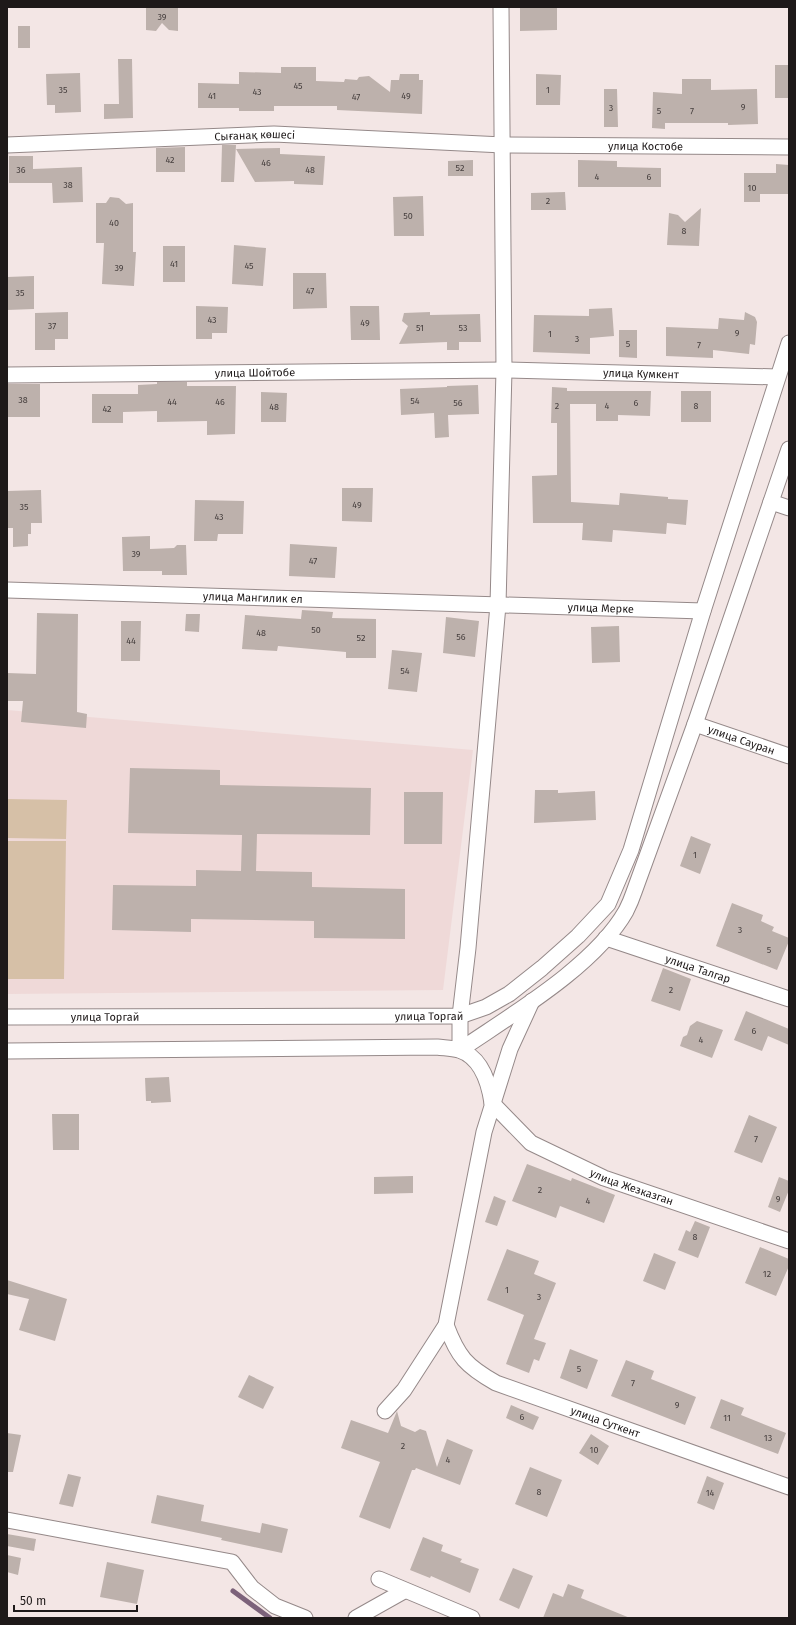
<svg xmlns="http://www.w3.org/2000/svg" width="796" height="1625" viewBox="0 0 796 1625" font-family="'Fira Sans',sans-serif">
<rect width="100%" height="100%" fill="#f3e6e5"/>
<path fill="#efd9d8" d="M7,710L473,750L443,990L7,994Z"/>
<path fill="#d6c0a7" d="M7,799L67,800L66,839L7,838Z
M7,841H66L64,979H7Z"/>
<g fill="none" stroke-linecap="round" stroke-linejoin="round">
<path stroke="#7c627a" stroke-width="5" d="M233,1591L270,1618"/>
</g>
<path fill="#bdb1ac" d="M146,7H178V31L169,30L162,23L156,31L146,30Z
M520,7H557V30L520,31Z
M18,26H30V48H18Z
M118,59H132L133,118L104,119V104H119Z
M775,65H789V98H775Z
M281,67H316V81L344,82L345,79L357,80L359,77L369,76L390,92L391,80H399L400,74H419V80H423L422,114L337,110V106H274V111H239V108H198V83L239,84V72L281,73Z
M80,73L81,112L55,113V105H47L46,74Z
M536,74L561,75L560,105H536Z
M682,79H711V90L757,89L758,124L728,125V123H665V129L652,128L653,92L682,94Z
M604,89H617L618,127H604Z
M222,145H236L234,182H221Z
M185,147V172H156V148Z
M280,148V154L325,156L323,185L294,184V181L255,182L236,149Z
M9,156H33V169L82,167L83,202L53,203L52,183H9Z
M473,160V176H448V161Z
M578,160L617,161V167L661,168V187H578Z
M776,164L789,165V194H760V202H744V173H776Z
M565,192L566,210H531V193Z
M423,196L424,236H394L393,197Z
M110,197L119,198L126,204L133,203V252H136L134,286L102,284L104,243H96V203H106Z
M701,208L699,246L667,245L669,213L678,215L685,222Z
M234,245L266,248L263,286L232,284Z
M163,246H185V282H163Z
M293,273H326L327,308L293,309Z
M34,276V309L7,310V277Z
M196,306L228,307L227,333H212V339H196Z
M350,306H379L380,340H351Z
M612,308L614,336L590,338V354L533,352L534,315L589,316V309Z
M68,312V339H55V350H35V313Z
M430,312V315L480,314L481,342H459V350H447V342L399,344L408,326L402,321L404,313Z
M745,312L755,317L757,322L755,345L750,344L749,354L713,350V358L666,356V327L718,329L719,318L744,320Z
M619,330H637V358L619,357Z
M157,382H187V386H236L235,434L207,435V421L157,422V411L123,412V423H92V394H138V385L157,384Z
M7,384H40V417H7Z
M478,385L479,414L448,415L449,437L435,438L434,413L401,415L400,389L447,387V386Z
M552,387L567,388V391H651L650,416L618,415V421H596V404H570L571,502L619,505L620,493L668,497V499L688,500L686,525L667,523L666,534L613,530L612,542L582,540L583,523H533L532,476L557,475V423H551Z
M681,391H711V422H681Z
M261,392L287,393L286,422H261Z
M342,488H373L372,522L342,521Z
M41,490L42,523H31V534H28V546L13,547V528H7V491Z
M195,500L244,501L243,534H218L217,541H194Z
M150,536V549L174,548L177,545H186L187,575H162V571H123L122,537Z
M290,544L337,547L335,578L289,576Z
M302,610L333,612L332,618L376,619V658H346V652L278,646L277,651L242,649L245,615L301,619Z
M37,613L78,614L77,712L87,714L86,728L21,722L23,701H7V673L36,674Z
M186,614H200L199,632L185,631Z
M446,617L479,621L475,657L443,653Z
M121,621H141L140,661H121Z
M619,626L620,662L592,663L591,627Z
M392,650L422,653L417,692L388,689Z
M130,768L220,770V785L371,788L370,835L257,834L256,871L312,872V887L405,889V939L314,938V921L191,919V932L112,930L113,885L196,886V870L241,871L242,835L128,833Z
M535,790H558V793L595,791L596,820L534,823Z
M404,792H443L442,844H404Z
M691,836L711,844L700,874L680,866Z
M732,903L763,915L761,921L774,927L772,931L789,938V941L777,970L716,946Z
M663,968L691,979L680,1011L651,1001Z
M746,1011L789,1029V1045L768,1036L762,1051L734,1040Z
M697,1021L723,1030L712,1058L680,1046L683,1037L687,1035L690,1026Z
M169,1077L171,1102L151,1103V1101H146L145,1078Z
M52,1114H79V1150H53Z
M749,1115L777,1127L762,1163L734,1152Z
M527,1164L571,1181L572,1178L615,1195L604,1223L560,1206L556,1218L512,1201Z
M413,1176V1193L374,1194V1177Z
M779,1177L789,1181V1190L780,1212L768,1207Z
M494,1196L506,1201L497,1226L485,1222Z
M695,1221L710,1227L698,1258L678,1250L686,1230L690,1232Z
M760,1247L789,1259V1266L776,1296L745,1283Z
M507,1249L539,1261L534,1274L556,1283L534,1339L546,1343L539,1361L534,1359L529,1373L506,1364L524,1315L487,1300Z
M654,1253L676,1262L665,1290L643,1281Z
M7,1280L67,1299L55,1341L19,1330L29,1299L7,1294Z
M570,1349L598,1360L587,1389L560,1378Z
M626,1360L654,1371L651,1379L696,1397L685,1425L611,1396Z
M249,1375L274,1387L263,1409L238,1397Z
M721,1399L744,1408L741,1415L786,1433L778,1454L710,1428Z
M511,1405L539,1417L533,1430L506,1418Z
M397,1411L401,1426L415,1432L420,1429L426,1431L437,1467L447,1439L473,1450L460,1485L416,1468L415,1470H412L390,1529L359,1517L380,1462L341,1448L351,1420L388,1433Z
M7,1433L21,1435L13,1472H7Z
M591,1434L609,1446L598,1465L579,1453Z
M530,1467L562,1480L547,1517L515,1504Z
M68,1474L81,1477L73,1507L59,1504Z
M707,1476L724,1483L714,1510L697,1503Z
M157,1495L204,1505L201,1521L260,1533L262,1523L288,1529L282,1553L221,1540L222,1538L151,1523Z
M7,1534L36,1539L34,1551L7,1546Z
M423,1537L443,1545L441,1551L462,1559L460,1562L479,1569L470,1593L431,1576L430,1578L410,1570Z
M7,1555L21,1558L18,1575L7,1572Z
M107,1562L144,1570L137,1604L100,1597Z
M513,1568L533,1576L519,1609L499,1600Z
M568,1584L584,1590L581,1598L630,1618H543L553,1593L563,1597Z"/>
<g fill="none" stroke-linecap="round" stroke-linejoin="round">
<defs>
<g id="minor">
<path id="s1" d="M7,145L274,134L503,145L789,147"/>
<path id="s2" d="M7,375L504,370L777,377"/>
<path d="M771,502L789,508"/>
<path id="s3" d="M7,590L703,611"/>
<path id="s4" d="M695,724L789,756"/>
<path id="s5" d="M606,938L789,999"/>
<path id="s6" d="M7,1017L460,1016L486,1007L509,994L542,968L578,936L608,904L631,850L703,611L789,343"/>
<path d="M460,1050V1016L468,948L498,605L504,370L501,7"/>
<path d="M460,1050C511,1015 595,966 626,911C629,905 632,898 634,892L695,724L789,449"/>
<path d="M7,1051L437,1047C444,1048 452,1048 459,1050C481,1057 489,1083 492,1103"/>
<path id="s7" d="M492,1103L531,1143L604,1178L789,1241"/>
<path id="s8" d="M446,1325C458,1357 466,1366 496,1383L789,1487"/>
<path d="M385,1411L404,1390L446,1325L484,1132L510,1049L532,1001"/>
<path d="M7,1520L232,1562L252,1588L275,1606L305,1618"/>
<path d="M379,1579L472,1618"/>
<path d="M356,1618L404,1591"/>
</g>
</defs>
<use href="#minor" stroke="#958989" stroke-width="17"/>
<use href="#minor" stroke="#fff" stroke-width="15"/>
</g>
<g text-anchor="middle" stroke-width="4" stroke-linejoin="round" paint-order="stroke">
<g font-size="9" fill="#463f3e">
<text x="162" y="20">39</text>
<text x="298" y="89">45</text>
<text x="63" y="93">35</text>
<text x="548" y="93">1</text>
<text x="257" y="95">43</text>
<text x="212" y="99">41</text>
<text x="406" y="99">49</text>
<text x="356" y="100">47</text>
<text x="743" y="110">9</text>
<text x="611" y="111">3</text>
<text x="659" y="114">5</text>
<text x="692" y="114">7</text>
<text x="170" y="163">42</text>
<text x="266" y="166">46</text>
<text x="460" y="171">52</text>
<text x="21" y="173">36</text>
<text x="310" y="173">48</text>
<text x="597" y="180">4</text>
<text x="649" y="180">6</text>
<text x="68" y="188">38</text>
<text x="752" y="191">10</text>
<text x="548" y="204">2</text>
<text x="408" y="219">50</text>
<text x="114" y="226">40</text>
<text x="684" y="234">8</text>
<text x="174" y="267">41</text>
<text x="249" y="269">45</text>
<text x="119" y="271">39</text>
<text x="310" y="294">47</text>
<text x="20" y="296">35</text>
<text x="212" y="323">43</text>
<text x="365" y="326">49</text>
<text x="52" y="329">37</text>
<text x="420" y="331">51</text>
<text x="463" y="331">53</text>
<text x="737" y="336">9</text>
<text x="550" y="337">1</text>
<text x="577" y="342">3</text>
<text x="628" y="347">5</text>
<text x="699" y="348">7</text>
<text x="23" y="403">38</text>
<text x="415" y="404">54</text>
<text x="172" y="405">44</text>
<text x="220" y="405">46</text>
<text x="458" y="406">56</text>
<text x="636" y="406">6</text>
<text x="557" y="409">2</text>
<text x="607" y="409">4</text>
<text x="696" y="409">8</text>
<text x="274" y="410">48</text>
<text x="107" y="412">42</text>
<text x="357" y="508">49</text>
<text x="24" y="510">35</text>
<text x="219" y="520">43</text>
<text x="136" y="557">39</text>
<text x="313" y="564">47</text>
<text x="316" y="633">50</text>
<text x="261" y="636">48</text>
<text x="461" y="640">56</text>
<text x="361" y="641">52</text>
<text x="131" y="644">44</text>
<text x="405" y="674">54</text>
<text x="695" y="858">1</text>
<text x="740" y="933">3</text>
<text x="769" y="953">5</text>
<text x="671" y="993">2</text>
<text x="754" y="1034">6</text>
<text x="701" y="1043">4</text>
<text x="756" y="1142">7</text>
<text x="540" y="1193">2</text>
<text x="778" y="1202">9</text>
<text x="588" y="1204">4</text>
<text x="695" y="1240">8</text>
<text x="767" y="1277">12</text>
<text x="507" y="1293">1</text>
<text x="539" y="1300">3</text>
<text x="579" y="1372">5</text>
<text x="633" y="1386">7</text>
<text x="677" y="1408">9</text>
<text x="522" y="1420">6</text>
<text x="727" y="1421">11</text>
<text x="768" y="1441">13</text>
<text x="403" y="1449">2</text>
<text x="594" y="1453">10</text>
<text x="448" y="1463">4</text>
<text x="539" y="1495">8</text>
<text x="710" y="1496">14</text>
</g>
<g font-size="11" fill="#1e1919" stroke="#f3e6e5">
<text dy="4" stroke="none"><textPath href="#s1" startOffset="248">Сығанақ көшесі</textPath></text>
<text dy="4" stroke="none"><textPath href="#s1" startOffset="639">улица Костобе</textPath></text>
<text dy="4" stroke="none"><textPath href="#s2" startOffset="248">улица Шойтобе</textPath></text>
<text dy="4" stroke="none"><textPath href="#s2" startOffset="634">улица Кумкент</textPath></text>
<text dy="4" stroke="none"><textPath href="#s3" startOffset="246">улица Мангилик ел</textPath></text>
<text dy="4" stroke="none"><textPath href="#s3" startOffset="594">улица Мерке</textPath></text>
<text dy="4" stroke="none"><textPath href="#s4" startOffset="49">улица Сауран</textPath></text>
<text dy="4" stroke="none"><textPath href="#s5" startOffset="97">улица Талгар</textPath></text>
<text dy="4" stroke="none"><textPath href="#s6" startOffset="98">улица Торгай</textPath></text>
<text dy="4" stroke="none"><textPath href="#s6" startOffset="422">улица Торгай</textPath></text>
<text dy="4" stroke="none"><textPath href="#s7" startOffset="166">улица Жезказган</textPath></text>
<text dy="4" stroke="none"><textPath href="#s8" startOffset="195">улица Суткент</textPath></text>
</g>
</g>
<rect width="796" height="1625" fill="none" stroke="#1e1919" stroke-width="16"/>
<path d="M14 1605v6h123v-6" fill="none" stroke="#1e1919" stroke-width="2"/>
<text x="20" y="1605" font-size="12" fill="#1e1919" stroke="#f3e6e5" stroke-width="3" paint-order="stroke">50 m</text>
</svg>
